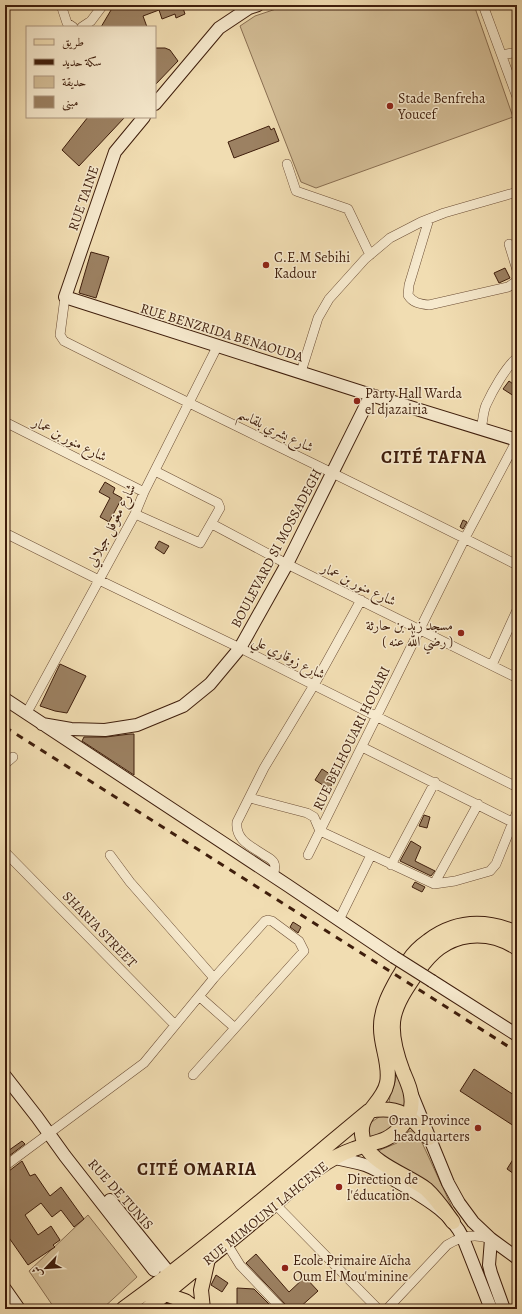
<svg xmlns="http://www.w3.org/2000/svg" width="522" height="1314" viewBox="0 0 522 1314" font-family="Alegreya,Amiri,serif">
<rect width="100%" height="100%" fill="#f1ddb2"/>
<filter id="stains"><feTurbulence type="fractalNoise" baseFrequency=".005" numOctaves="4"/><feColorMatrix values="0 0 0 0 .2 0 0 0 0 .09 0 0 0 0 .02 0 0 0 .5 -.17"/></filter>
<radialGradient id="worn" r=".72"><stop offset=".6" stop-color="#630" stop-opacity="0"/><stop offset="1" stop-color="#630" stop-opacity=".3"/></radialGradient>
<path fill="#d3bd96" stroke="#896e51" d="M288,5H474L513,117L316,188L301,182L240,26L255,16Z
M392,1059L404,1081L406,1106L401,1108L389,1104C389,1094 396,1085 396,1075C396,1070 393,1064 392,1059Z
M382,1115C389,1117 396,1117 399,1125L392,1133L367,1138L370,1123Z
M409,1131H415L418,1134L456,1216L468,1233H466L378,1154L380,1150L397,1143Z
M88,1215L137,1277L102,1309H55L29,1271Z"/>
<path fill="#9c8162" stroke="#3f1e0c" d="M114,5H182L185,14L176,18L175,14L162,19L159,10L143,16L147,27H101Z
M155,48H165L170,50L178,61L155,85Z
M88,117H125L79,166L62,150Z
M269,126L271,130L274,128L279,141L234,158L228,142Z
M91,252L109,257L96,298L79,293Z
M505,268L510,278L499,283L494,273Z
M509,381L517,387V398L503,389Z
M105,482L115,488L113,493L122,498L109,522L100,517L110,498L99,492Z
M463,520L467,522L463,529L460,527Z
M159,541L169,546L164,554L155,548Z
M60,664L86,676L67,713L55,711L40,706Z
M130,734H134V775L82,741L84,737H106Z
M322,769L336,778L329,789L315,780Z
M424,815L430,817L427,828L419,826Z
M411,841L421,847L415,861L435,871L431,876L400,861Z
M415,882L425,887L422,892L412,887Z
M293,922L301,927L298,933L290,927Z
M474,1069L517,1097V1128L460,1091Z
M22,1141L25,1144L5,1159V1153Z
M517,1153V1176L507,1169Z
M22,1161L30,1176L35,1174L50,1196L61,1187L84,1219L74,1227L61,1210L52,1217L41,1203L25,1215L38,1235L51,1226L60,1240L53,1245L55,1247L28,1265L5,1232V1172L9,1171Z
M256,1254L289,1292L305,1277L318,1291L298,1309H288L286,1305L246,1263Z
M216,1275L228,1283L222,1292L211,1285Z
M237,1288L254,1289L274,1309H237Z"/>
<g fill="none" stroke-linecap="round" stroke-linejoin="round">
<defs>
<path id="street" d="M61,5L67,23L73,27
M483,5L517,97
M82,27L91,21L103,5
M502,55L517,52
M287,164L296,191L348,209L370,255
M429,219L409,285L408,295C413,303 420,304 429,305L508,287L517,281
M509,244L517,270
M65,297L60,335L64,341C215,417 367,488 517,565
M301,372L318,318L329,299L365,259L390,238L421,222L444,213L517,192
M5,422L144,492
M481,429C483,421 483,412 486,405C492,392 506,366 517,358
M135,514L200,543L220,508L218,503L155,471
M212,524L287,564L517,678
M5,533L99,580L240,648L517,787
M492,665L517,610
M26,714L135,514L144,492L217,347
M362,747L512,822L517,833
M5,764L13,757
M250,798L307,813L314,817L320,831L434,884L455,881L490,871L496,864L517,812
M5,852L175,1025
M110,855L130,882L214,978
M308,855L465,538L517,440
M391,865L435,782
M273,876C274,872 276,867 274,863C272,859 267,857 264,855C251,846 235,840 237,822L264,768L314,685L361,600
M434,884L478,804
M339,920L371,855
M200,997L235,1028
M5,1166L144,1063L214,978L265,921L268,920L272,921L299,941L304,951L193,1075
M275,1204L378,1309
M227,1244L240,1265L282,1309
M387,1309L447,1245C460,1237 475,1233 490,1239"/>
<path id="secondary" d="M155,104L219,28L249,8L258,5
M144,117L115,152L65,297L371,395
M5,699L287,885L394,957
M42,724L71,729L105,730L137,725L183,706L210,684L240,648L287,564L371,395L517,440
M432,981L517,1035
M5,1076L37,1117L65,1156L154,1270
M412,1095L448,1183L459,1203L473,1222L491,1239L517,1258
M335,1158C345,1160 355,1162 365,1165C378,1170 389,1177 401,1184C424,1198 451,1212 463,1238L491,1309
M110,1200L170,1274L171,1279L170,1282
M491,1239L489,1265L491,1273L504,1309
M5,1289L19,1309"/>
<path id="primary" d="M453,1222C444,1210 437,1199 426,1189C409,1176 373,1164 365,1145C352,1115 382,1107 387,1083C391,1064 380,1045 381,1026C381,1009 390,992 398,978C402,972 405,965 409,960C414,952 421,946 428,941C456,920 487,920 517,933
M160,1289L165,1294L185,1301L196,1309
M123,1309C208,1247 288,1178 369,1111C398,1105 412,1116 429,1138
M147,1309C184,1278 222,1248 259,1217C279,1201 297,1183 317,1169C328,1161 342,1153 354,1149C375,1141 386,1144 402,1126C410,1117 413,1106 411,1095C410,1087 406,1079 403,1072C397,1056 390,1033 394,1016C398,999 409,985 418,971C431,952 446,939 469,936C487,934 502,938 517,948
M203,1309L201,1290L208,1259"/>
</defs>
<use href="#street" stroke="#6c4e36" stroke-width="10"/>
<use href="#secondary" stroke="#3f1e0c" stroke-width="14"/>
<use href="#primary" stroke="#3f1e0c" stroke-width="16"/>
<use href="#street" stroke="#f6e9cd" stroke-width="9"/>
<use href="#secondary" stroke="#f6e9cd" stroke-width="12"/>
<use href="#primary" stroke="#f1ddb2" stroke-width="14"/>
<path stroke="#3f1e0c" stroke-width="3" stroke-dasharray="7 7" stroke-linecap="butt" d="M5,727L517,1052"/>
<defs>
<path id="secondary-bridge" d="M394,957L432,981"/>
</defs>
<use href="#secondary-bridge" stroke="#3f1e0c" stroke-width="14" stroke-linecap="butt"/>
<use href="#secondary-bridge" stroke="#f6e9cd" stroke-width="12"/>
</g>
<g fill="#8f2418" stroke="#f6e9cd" stroke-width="1.5">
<circle cx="390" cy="106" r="4"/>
<circle cx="266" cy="265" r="4"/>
<circle cx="357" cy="401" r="4"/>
<circle cx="461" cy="633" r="4"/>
<circle cx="478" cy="1128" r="4"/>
<circle cx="339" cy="1187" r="4"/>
<circle cx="285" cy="1268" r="4"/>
</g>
<g text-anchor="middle" stroke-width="3" stroke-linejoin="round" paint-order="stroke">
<g font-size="14" fill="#3f1e0c" stroke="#f6e9cd" text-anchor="start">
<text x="398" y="103">Stade Benfreha<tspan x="398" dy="16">Youcef</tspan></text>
<text x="274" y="262">C.E.M Sebihi<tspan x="274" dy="16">Kadour</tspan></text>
<text x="365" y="398">Party Hall Warda<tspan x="365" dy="16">el djazairia</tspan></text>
<text x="453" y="630" text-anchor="end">مسجد زيد بن حارثة<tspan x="453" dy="16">( رضي الله عنه )</tspan></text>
<text x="470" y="1125" text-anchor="end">Oran Province<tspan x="470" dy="16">headquarters</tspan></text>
<text x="347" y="1184">Direction de<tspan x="347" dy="16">l'éducation</tspan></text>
<text x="293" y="1265">Ecole Primaire Aïcha<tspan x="293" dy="16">Oum El Mou'minine</tspan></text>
</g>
<g font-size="14" fill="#3f1e0c" stroke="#f6e9cd">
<text transform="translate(83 198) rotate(-71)" y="5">RUE TAINE</text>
<text transform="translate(222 332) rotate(17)" y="5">RUE BENZRIDA BENAOUDA</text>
<text transform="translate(276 430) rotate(26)" y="5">شارع بشري بلقاسم</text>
<text transform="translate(70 439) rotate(27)" y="5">شارع منور بن عمار</text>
<text transform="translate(111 525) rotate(-63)" y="5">شارع مغوفل جيلالي</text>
<text transform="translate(276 548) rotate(-62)" y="5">BOULEVARD SI MOSSADEGH</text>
<text transform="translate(359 584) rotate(26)" y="5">شارع منور بن عمار</text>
<text transform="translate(289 657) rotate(27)" y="5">شارع زوقاري علي</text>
<text transform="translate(351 738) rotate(-64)" y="5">RUE BELHOUARI HOUARI</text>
<text transform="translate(100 929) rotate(46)" y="5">SHARI'A STREET</text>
<text transform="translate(121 1194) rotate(48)" y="5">RUE DE TUNIS</text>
<text transform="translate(265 1213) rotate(-39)" y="5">RUE MIMOUNI LAHCENE</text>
</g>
<g font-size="18" font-weight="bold" letter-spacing="1" fill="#3f1e0c" stroke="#f6e9cd">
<text x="434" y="463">CITÉ TAFNA</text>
<text x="197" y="1175">CITÉ OMARIA</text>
</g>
</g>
<rect width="522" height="1314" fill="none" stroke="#f1ddb2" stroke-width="20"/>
<rect x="6" y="6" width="510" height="1302" fill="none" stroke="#3f1e0c" stroke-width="2"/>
<rect x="10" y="10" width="502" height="1294" fill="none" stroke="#3f1e0c"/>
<rect x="26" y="26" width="130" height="92" fill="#f6e9cd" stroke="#ad9880"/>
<rect x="34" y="39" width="20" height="6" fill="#f1ddb2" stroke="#ad9880"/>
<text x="62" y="46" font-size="12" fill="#3f1e0c">طريق</text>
<rect x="34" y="59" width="20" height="6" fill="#3f1e0c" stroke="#ad9880"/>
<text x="62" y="66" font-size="12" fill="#3f1e0c">سكة حديد</text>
<rect x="34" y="76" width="20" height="12" fill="#d3bd96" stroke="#ad9880"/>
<text x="62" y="86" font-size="12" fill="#3f1e0c">حديقة</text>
<rect x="34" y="96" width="20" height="12" fill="#9c8162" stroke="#ad9880"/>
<text x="62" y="106" font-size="12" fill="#3f1e0c">مبنى</text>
<g transform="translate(46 1268) rotate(245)" stroke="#f6e9cd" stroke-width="3" paint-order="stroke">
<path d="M0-3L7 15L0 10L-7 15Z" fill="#3f1e0c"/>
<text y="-6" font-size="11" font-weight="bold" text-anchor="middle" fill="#3f1e0c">ش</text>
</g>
<rect width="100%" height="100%" filter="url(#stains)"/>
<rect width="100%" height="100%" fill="url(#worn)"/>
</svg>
